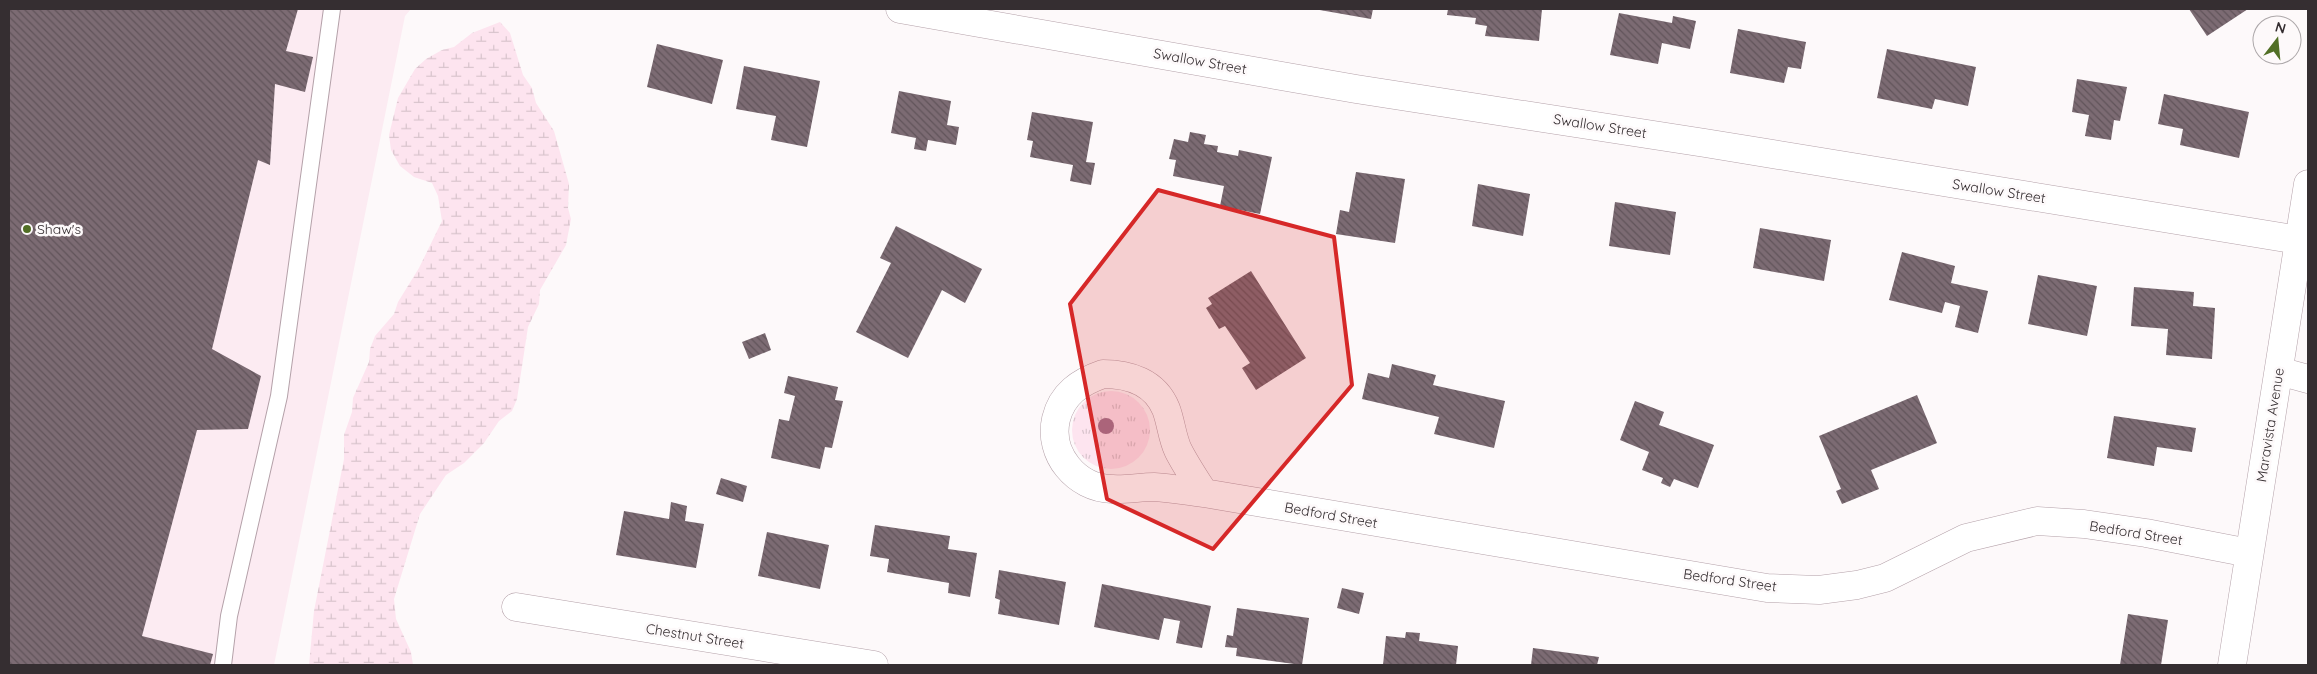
<svg xmlns="http://www.w3.org/2000/svg" width="2317" height="674" viewBox="0 0 2317 674" font-family="Quicksand,sans-serif">
<defs>
<pattern id="grass-tufts" width="24" height="20" patternUnits="userSpaceOnUse" patternTransform="scale(1.25)"><rect width="24" height="20" fill="#fde4ef"/><path d="M3 7l-1-3M5 7V3M7 7l1-3M15 17l-1-3M17 17v-4M19 17l1-3" fill="none" stroke="#d9c4cd"/></pattern>
<pattern id="wetland-marsh" width="20" height="14" patternUnits="userSpaceOnUse" patternTransform="scale(1.25)"><rect width="20" height="14" fill="#fde4ef"/><path d="M1 5h8M5 5V1M11 12h8M15 12V8" fill="none" stroke="#d9c4cd"/></pattern>
<pattern id="building-back-hatch" width="6" height="6" patternUnits="userSpaceOnUse" patternTransform="scale(1.25)"><rect width="6" height="6" fill="#7c6b73"/><path d="M-1 5l2 2M0 0l6 6M5-1l2 2" fill="none" stroke="#61545a"/></pattern>
</defs>
<rect width="100%" height="100%" fill="#fdf9fa"/>
<path fill="#fcebf2" d="M9,9H411L405,16L274,665H9Z"/>
<path fill="url(#grass-tufts)" d="M1072 430a39 39 0 1 1 78 0a39 39 0 1 1-78 0Z"/>
<path fill="url(#wetland-marsh)" d="M500,22L510,33L523,75L532,88L536,103L554,131L569,184L568,208L571,219L566,245L540,290L539,304L528,327L517,399L512,411L499,421L484,443L464,463L446,475L420,514L394,599L396,619L411,652L413,665H309L314,611L344,459V435L352,412L353,398L369,362L370,349L375,336L394,314L398,302L419,268L442,221L438,196L432,183L414,177L400,166L391,150L389,135L398,98L415,69L426,59L442,50L454,47L472,33Z"/>
<path fill="url(#building-back-hatch)" d="M9,9H298L286,51L313,57L305,92L275,84L270,165L258,160L212,349L261,376L248,429L197,430L142,636L213,654L210,665H9Z
M1314,9H1373L1371,19Z
M1448,9H1542L1539,41L1485,36L1487,26L1475,24L1476,18L1447,15Z
M2189,9H2248L2207,36Z
M1619,13L1672,23L1673,16L1696,21L1690,49L1662,43L1658,64L1610,55Z
M1738,29L1806,42L1801,69L1788,67L1784,83L1730,73Z
M657,44L723,60L712,104L647,87Z
M1887,49L1976,67L1968,106L1935,99L1932,109L1877,98Z
M744,66L820,81L807,147L771,140L776,116L736,109Z
M2077,79L2127,87L2120,121L2114,120L2111,140L2085,136L2089,115L2072,112Z
M899,91L951,101L947,125L959,127L956,145L928,140L926,151L914,149L916,138L891,133Z
M2164,94L2249,112L2239,158L2180,145L2183,129L2158,124Z
M1032,112L1093,122L1086,162L1095,163L1091,185L1070,181L1073,165L1030,157L1033,141L1027,140Z
M1190,132L1206,135L1204,144L1218,146L1217,152L1238,156L1239,150L1272,157L1260,214L1220,206L1224,186L1173,176L1176,160L1169,159L1174,139L1188,142Z
M1356,172L1405,179L1395,243L1336,234L1340,210L1349,212Z
M1478,184L1530,194L1523,236L1472,226Z
M1615,202L1676,212L1670,255L1609,246Z
M896,226L982,269L965,303L942,290L908,358L856,332L891,263L880,258Z
M1760,228L1831,240L1824,281L1753,268Z
M1902,252L1955,266L1951,283L1988,291L1978,333L1955,327L1960,306L1945,302L1942,313L1889,300Z
M1251,271L1306,358L1256,390L1242,368L1250,363L1225,326L1219,329L1206,308L1212,304L1208,298Z
M2038,275L2097,286L2087,336L2028,324Z
M2134,287L2194,292L2193,306L2215,308L2212,359L2166,355L2168,329L2131,326Z
M765,333L771,350L749,359L742,342Z
M1392,364L1436,375L1433,385L1505,401L1494,448L1434,434L1439,417L1362,399L1368,373L1389,378Z
M788,376L838,387L835,400L843,401L832,448L825,447L820,469L771,458L779,419L789,421L795,396L784,393Z
M1917,395L1937,443L1871,470L1879,489L1842,504L1836,491L1841,489L1819,436Z
M1635,401L1664,412L1659,425L1714,445L1698,488L1674,479L1670,487L1661,483L1663,478L1642,470L1649,452L1620,440Z
M2114,416L2196,428L2192,452L2157,447L2154,466L2107,458Z
M721,478L747,486L743,502L716,494Z
M671,502L687,506L685,521L704,524L696,568L616,555L624,511L669,519Z
M875,525L950,536L948,549L977,553L970,597L948,593L949,583L887,572L889,559L870,556Z
M767,532L829,545L820,589L758,576Z
M999,570L1066,582L1059,625L998,614L1000,600L995,598Z
M1102,584L1211,606L1202,648L1176,643L1180,621L1164,618L1159,640L1094,627Z
M1342,588L1364,593L1359,614L1337,608Z
M1237,608L1309,618L1302,665L1236,656L1237,648L1225,647L1227,635L1233,636Z
M2128,614L2168,620L2161,665H2120Z
M1406,632L1420,633L1419,641L1458,646L1456,665H1383L1386,636L1405,638Z
M1533,648L1599,657L1597,665H1531Z"/>
<g fill="none" stroke-linecap="round" stroke-linejoin="round">
<defs>
<path id="lane" d="M223,665L229,616L279,396L332,9"/>
<path id="street" d="M900,9L1356,89L1705,143L2299,240
M2279,371L2308,379
M1103,374C1129,374 1155,382 1166,409C1171,422 1172,437 1178,450C1185,464 1195,479 1204,493C1187,491 1171,488 1154,487C1140,487 1126,490 1112,489C1076,488 1048,454 1056,419C1062,394 1080,382 1103,374Z
M1204,493L1767,588L1819,590L1857,585L1885,578L1966,538L2037,521L2084,524L2146,533L2249,553
M516,607L874,665"/>
<path id="secondary" d="M2232,665L2308,184"/>
</defs>
<use href="#lane" stroke="#b4a1a9" stroke-width="18"/>
<use href="#street" stroke="#b4a1a9" stroke-width="29"/>
<use href="#secondary" stroke="#b4a1a9" stroke-width="29"/>
<use href="#lane" stroke="#fff" stroke-width="16"/>
<use href="#street" stroke="#fff" stroke-width="28"/>
<use href="#secondary" stroke="#fff" stroke-width="28"/>
</g>
<circle fill="#a0748f" cx="1106" cy="426" r="8"/>
<path fill="#d62828" fill-opacity="0.2" stroke="#d62828" stroke-width="4" stroke-linejoin="round" d="M1158,190L1334,237L1352,385L1213,549L1107,499L1070,304Z"/>
<circle fill="#516f25" stroke="#fdf9fa" stroke-width="2" cx="27" cy="229" r="5"/>
<g text-anchor="middle" stroke-width="5" stroke-linejoin="round" paint-order="stroke">
<g font-size="14" fill="#352e31" stroke="#fdf9fa">
<text transform="translate(1200 61) rotate(10)" y="5">Swallow Street</text>
<text transform="translate(1600 126) rotate(9)" y="5">Swallow Street</text>
<text transform="translate(1999 191) rotate(9)" y="5">Swallow Street</text>
<text transform="translate(2270 425) rotate(-81)" y="5">Maravista Avenue</text>
<text transform="translate(1331 515) rotate(10)" y="5">Bedford Street</text>
<text transform="translate(2136 533) rotate(9)" y="5">Bedford Street</text>
<text transform="translate(1730 580) rotate(8)" y="5">Bedford Street</text>
<text transform="translate(695 636) rotate(9)" y="5">Chestnut Street</text>
</g>
<g font-size="14" fill="#352e31" stroke="#fdf9fa" text-anchor="start">
<text x="37" y="234">Shaw's</text>
</g>
</g>
<rect width="2317" height="674" fill="none" stroke="#352e31" stroke-width="20"/>
<g transform="translate(2277 40) rotate(16)"><circle r="24" fill="#fdf9fa" stroke="#ada8aa"/>
<path d="M0-4L9 19L0 12L-9 19Z" fill="#516f25"/>
<text y="-8" font-size="14" font-weight="bold" text-anchor="middle" fill="#352e31">N</text>
</g>
</svg>
